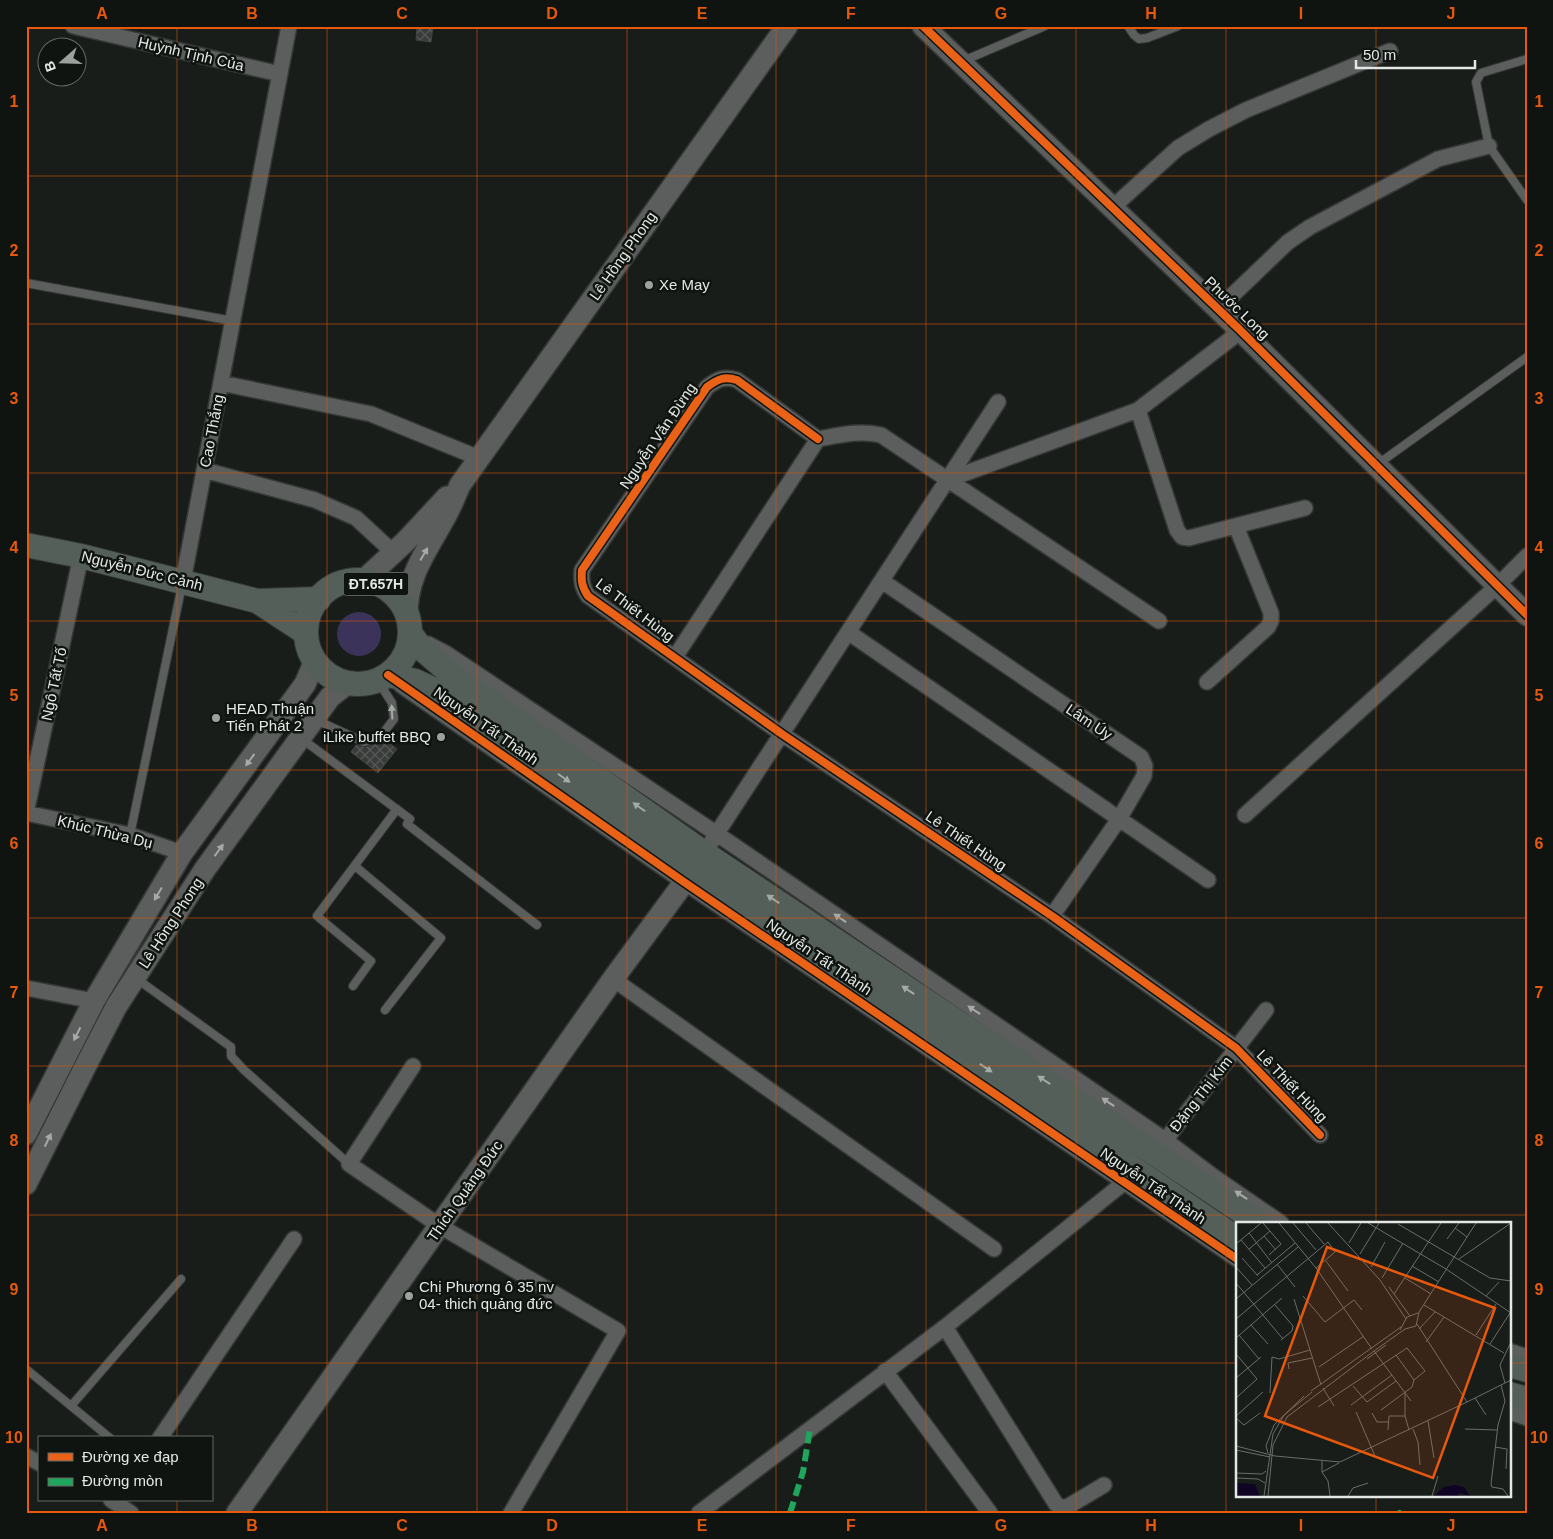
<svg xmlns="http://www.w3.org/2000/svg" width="1553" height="1539" viewBox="0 0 1553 1539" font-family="Helvetica,sans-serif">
<defs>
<pattern id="building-cross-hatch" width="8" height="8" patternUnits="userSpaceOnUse" patternTransform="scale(1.25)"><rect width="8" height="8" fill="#393c3a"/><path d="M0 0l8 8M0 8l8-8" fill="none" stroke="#565856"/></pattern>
</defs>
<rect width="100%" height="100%" fill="#191d1a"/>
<path fill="#3c335b" d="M337 634a22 22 0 1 1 44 0a22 22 0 1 1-44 0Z"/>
<path fill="url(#building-cross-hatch)" stroke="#404441" d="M417,26H433L431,42L416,40Z
M385,740L397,749L378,773L351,752L356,745L366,747Z"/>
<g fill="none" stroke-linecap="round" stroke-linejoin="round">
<defs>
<path id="lane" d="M1128,26L1134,35L1139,39L1147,38L1178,26
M1527,59L1481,73L1476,82L1489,146L1527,200
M963,61L1045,26
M26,283L233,321
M1378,464L1527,357
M316,720L364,742L381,736L394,719L392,703L378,681
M302,739L410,819L407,824L537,925
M130,835L182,585
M355,866L441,938L385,1010
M137,979L231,1047V1056L244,1070L349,1164
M353,986L371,961L317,916L397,809
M26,1369L110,1438
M71,1406L181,1279"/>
<path id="street" d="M73,26L280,74
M1113,207L1178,148L1209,129L1246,110L1390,51
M1218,309L1288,242L1310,227L1438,159L1489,146
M221,383L371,414L479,458
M1138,410L1177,530L1182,537L1189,538L1305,508
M818,439L737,380C724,376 718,379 707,387L582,570C581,581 582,587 588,596L782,734L1052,916L1236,1048L1320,1135
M204,470L315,500L356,518L394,553
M947,480L1138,410L1241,331
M183,581L289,26
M882,581L1141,757L1145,766L1144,776L1119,819L1052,916
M848,632L1208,880
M428,644L447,654L717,834L1165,1140L1214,1177L1281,1223
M675,657L818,439C840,435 860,430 881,435L1159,621
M1207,682L1268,627L1271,621V613L1236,526
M401,685L684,882L1237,1259
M26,813L81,556
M26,813L130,835L182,853
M1245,815L1497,586L1527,556
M704,853L998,402
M613,979L994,1249
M26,988L94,1001
M413,1066L349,1164L440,1226L618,1331L511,1513
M1160,1147L1266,1010
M945,1327L1056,1504L1061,1507H1067L1104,1485
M1509,1351L1527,1357
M885,1371L990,1513
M1509,1412L1527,1418
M160,1438L294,1239
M26,1456L39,1463
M111,1500L131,1513
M699,1513L945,1327L1131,1177"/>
<path id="secondary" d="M923,26L1241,331L1527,615
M363,581L406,541L447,497
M407,617C406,576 427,551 445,517C451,507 455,496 460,485L787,26
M26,1134L94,1001L182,853L305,684L315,661
M26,1184L84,1069L116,1007L205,869L330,697L348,683
M237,1513L613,979L694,869"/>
<path id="primary" d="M26,545L81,556L257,601L319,599
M306 632a52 52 0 1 1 104 0a52 52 0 1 1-104 0Z
M257,601L306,633
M410,633L421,648L455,677L704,853L1259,1223
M388,675L415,681L443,694L694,869L1237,1239
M1509,1365L1527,1370
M1509,1394L1527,1399"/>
</defs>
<use href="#lane" stroke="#353836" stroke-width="10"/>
<use href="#street" stroke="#353836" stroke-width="18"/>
<use href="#secondary" stroke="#353836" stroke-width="24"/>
<use href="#primary" stroke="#353836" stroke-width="26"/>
<use href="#lane" stroke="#5b5e5c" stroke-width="8"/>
<use href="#street" stroke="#5b5e5c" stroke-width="15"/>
<use href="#secondary" stroke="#5b5e5c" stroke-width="21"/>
<use href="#primary" stroke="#555f5a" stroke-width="24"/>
<path stroke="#20a55d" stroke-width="6" stroke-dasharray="12 6" stroke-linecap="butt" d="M790,1513L803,1472L810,1429
M1398,1513H1401"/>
<defs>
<path id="cycleway" d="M923,26L1241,331L1527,615
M818,439L737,380C724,376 718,379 707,387L582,570C581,581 582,587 588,596L782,734L1052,916L1236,1048L1320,1135
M388,675L684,882L1237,1259"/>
</defs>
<use href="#cycleway" stroke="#0f1410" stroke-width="11"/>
<use href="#cycleway" stroke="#ea6118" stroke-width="8"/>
</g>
<defs><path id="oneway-solid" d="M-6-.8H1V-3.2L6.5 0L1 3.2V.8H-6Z" transform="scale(1.25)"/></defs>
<g fill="#a6aaa7">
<use href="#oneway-solid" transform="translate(424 554) rotate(-60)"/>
<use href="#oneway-solid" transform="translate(392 712) rotate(-93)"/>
<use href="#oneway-solid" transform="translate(250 760) rotate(126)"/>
<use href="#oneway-solid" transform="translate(219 850) rotate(-54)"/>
<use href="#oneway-solid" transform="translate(158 894) rotate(121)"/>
<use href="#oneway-solid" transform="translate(840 918) rotate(-146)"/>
<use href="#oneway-solid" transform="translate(974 1010) rotate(-146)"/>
<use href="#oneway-solid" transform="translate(77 1034) rotate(117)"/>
<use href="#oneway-solid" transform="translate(1108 1102) rotate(-146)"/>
<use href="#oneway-solid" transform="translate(48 1140) rotate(-64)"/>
<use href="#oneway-solid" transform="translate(1241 1195) rotate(-146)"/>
</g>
<g fill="#a4aaa6">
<use href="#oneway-solid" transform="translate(564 778) rotate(35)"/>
<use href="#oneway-solid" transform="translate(639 807) rotate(-145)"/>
<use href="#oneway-solid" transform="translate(773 899) rotate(-146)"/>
<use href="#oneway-solid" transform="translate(908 990) rotate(-146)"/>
<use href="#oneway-solid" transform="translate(986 1068) rotate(34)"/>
<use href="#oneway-solid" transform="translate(1044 1080) rotate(-146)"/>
</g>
<path fill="none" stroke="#e8590c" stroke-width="1" stroke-opacity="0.55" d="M177,26V1438M327,26V1513M477,26V1513M627,26V1513M776,26V1513M926,26V1513M1076,26V1513M1226,26V1513M1376,26V1223M26,176H1527M26,324H1527M26,473H1527M26,621H1527M26,770H1527M26,918H1527M26,1066H1527M26,1215H1527M26,1363H1237M1509,1363H1527M1376,1495V1513M177,1500V1513"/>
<g fill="#9da19e" stroke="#0f1410" stroke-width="2">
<circle cx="649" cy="285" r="5"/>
<circle cx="216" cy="718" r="5"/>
<circle cx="441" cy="737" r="5"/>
<circle cx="409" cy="1296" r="5"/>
</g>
<g text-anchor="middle" stroke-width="5" stroke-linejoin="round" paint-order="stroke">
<rect fill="#0f1410" stroke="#a4a8a5" stroke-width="1" x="343.5" y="572.5" width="65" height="23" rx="4"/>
<g font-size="14" font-weight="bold" fill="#e4e8e5">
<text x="376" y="589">ĐT.657H</text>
</g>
<g font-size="15" fill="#e4e8e5" stroke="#0f1410">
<text transform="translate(191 54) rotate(13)" y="5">Huỳnh Tịnh Của</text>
<text transform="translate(623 256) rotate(-55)" y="5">Lê Hồng Phong</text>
<text transform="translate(1237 308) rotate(44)" y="5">Phước Long</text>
<text transform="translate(212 431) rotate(-79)" y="5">Cao Thắng</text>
<text transform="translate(658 436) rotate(-56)" y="5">Nguyễn Văn Đừng</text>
<text transform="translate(142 571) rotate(14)" y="5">Nguyễn Đức Cảnh</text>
<text transform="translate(635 610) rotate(37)" y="5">Lê Thiết Hùng</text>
<text transform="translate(54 684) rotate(-78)" y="5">Ngô Tất Tố</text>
<text transform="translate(1089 722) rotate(34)" y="5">Lâm Úy</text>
<text transform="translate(486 726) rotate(35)" y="5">Nguyễn Tất Thành</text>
<text transform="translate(105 832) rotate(14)" y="5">Khúc Thừa Dụ</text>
<text transform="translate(966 841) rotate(34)" y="5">Lê Thiết Hùng</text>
<text transform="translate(171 923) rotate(-57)" y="5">Lê Hồng Phong</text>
<text transform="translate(819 957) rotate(34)" y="5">Nguyễn Tất Thành</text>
<text transform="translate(1292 1086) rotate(46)" y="5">Lê Thiết Hùng</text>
<text transform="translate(1201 1094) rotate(-52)" y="5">Đặng Thị Kim</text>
<text transform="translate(1153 1186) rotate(34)" y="5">Nguyễn Tất Thành</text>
<text transform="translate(465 1191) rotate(-55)" y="5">Thích Quảng Đức</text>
</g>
<g font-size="15" fill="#e4e8e5" stroke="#0f1410" text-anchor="start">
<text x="659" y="290">Xe May</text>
<text x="226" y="714">HEAD Thuận<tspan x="226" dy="17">Tiến Phát 2</tspan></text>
<text x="431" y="742" text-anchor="end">iLike buffet BBQ</text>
<text x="419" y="1292">Chị Phương ô 35 nv<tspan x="419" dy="17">04- thich quảng đức</tspan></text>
</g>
</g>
<g transform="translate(1236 1222)">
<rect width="275" height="275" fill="#191d1a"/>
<path d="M0,261L19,262L24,274H0ZM219,263L228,265L234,274L223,271L222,274H198L208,265Z" fill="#0f0424"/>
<path fill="none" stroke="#6a6e6b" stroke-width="1" d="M27,1L45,22L33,33M43,1L80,46L136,127M57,1L80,28M70,1L88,22M92,1L144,58L170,97M132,1L210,47L275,91M162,2L254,56L275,59M219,6L231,15M13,11L36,41M28,14L40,28M211,17L223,1M5,18L29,46M113,21L125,1M0,22L25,1M13,27L34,9M124,32L143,1M6,36L22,54M223,37L275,1M90,39L112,69M41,42L59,65M176,44L203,60M0,45L16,63M135,45L149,20M21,53L59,21M146,56L167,21M169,56L195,72M0,61L47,117M153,65L174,94M158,72L205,1M67,74L89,100L118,78L126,88M250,74L263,60M0,77L62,25M58,77L85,163M39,83L57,104L56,109L45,118M188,83L268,131M0,97L92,20L99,30L80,46M181,102L231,180L275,158M15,103L32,122M183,107L199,90M164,108L171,95L182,91M3,113L23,137M240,113L260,82M0,116L46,76M190,120L208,95M254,122L274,91M138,129L175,179M0,132L21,157L0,176M160,133L178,158M131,137L150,123M83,145L128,114M53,147L52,141L76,136M0,156L25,135M269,161L264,143L275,120M265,163L269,179L262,203L255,262L256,265L267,267L272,274M117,164L131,180L160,159M87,166L98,184M75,169L165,105M169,170V194L173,208M34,171L36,135L43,137L74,128M239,176L250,193M115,183L156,153M82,185L171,126L189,149L178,158M145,188L176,165L178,158M120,190L139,234M136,191L141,200H152M0,194L27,170M0,196L8,203L24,191M192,199L198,236M177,207L182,220L184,243M229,207L261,208M152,208L153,194H169M0,224L39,234L104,240L231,180M259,225L271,227L270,247M0,228L34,235M32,231L30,224L38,203L68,174M86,239V250L103,241M86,250L92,259L94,274M0,251L26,252L30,249M0,256L22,257L29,261M28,274L37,212L48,193L76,170M32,274L37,223L51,195L138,129L169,107L180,104L183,90L240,1M112,274L117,266L132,261M196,274L202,254"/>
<path fill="#e8590c" fill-opacity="0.15" stroke="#e8590c" stroke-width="2.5" d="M91,25L259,86L197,256L29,194Z"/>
<rect width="275" height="275" fill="none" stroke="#e4e8e5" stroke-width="2.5"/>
</g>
<rect width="1553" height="1539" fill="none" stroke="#0f1410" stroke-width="55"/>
<rect x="38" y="1436" width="175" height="65" fill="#0f1410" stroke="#646965"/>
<rect x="48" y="1453" width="25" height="8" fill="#ea6118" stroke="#646965"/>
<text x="82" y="1462" font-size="15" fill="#e4e8e5">Đường xe đạp</text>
<rect x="48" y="1478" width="25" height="8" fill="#20a55d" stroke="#646965"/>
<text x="82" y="1486" font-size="15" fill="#e4e8e5">Đường mòn</text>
<g transform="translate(62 62) rotate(250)"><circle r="24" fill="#0f1410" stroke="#646965"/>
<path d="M0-4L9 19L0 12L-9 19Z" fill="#9da19e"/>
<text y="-8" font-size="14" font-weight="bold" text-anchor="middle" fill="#e4e8e5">B</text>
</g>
<path d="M1356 60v8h119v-8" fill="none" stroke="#e4e8e5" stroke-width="2.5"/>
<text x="1363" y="60" font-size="15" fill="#e4e8e5" stroke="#0f1410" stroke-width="4" paint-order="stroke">50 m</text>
<rect x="28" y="28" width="1498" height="1484" fill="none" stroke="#e8590c" stroke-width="2"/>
<g font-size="16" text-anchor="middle" font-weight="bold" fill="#e8590c">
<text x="102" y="19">A</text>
<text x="252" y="19">B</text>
<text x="402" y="19">C</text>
<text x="552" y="19">D</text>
<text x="702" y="19">E</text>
<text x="851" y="19">F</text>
<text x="1001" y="19">G</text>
<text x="1151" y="19">H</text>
<text x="1301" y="19">I</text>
<text x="1451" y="19">J</text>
<text x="14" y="107">1</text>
<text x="1539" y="107">1</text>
<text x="14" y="256">2</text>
<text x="1539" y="256">2</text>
<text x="14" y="404">3</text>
<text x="1539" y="404">3</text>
<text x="14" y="553">4</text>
<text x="1539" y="553">4</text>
<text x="14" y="701">5</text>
<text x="1539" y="701">5</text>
<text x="14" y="849">6</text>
<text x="1539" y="849">6</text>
<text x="14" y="998">7</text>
<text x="1539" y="998">7</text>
<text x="14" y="1146">8</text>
<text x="1539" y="1146">8</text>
<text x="14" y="1295">9</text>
<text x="1539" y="1295">9</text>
<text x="14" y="1443">10</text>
<text x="1539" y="1443">10</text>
<text x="102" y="1531">A</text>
<text x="252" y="1531">B</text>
<text x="402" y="1531">C</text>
<text x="552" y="1531">D</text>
<text x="702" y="1531">E</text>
<text x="851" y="1531">F</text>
<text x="1001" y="1531">G</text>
<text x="1151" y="1531">H</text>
<text x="1301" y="1531">I</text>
<text x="1451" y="1531">J</text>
</g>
</svg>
